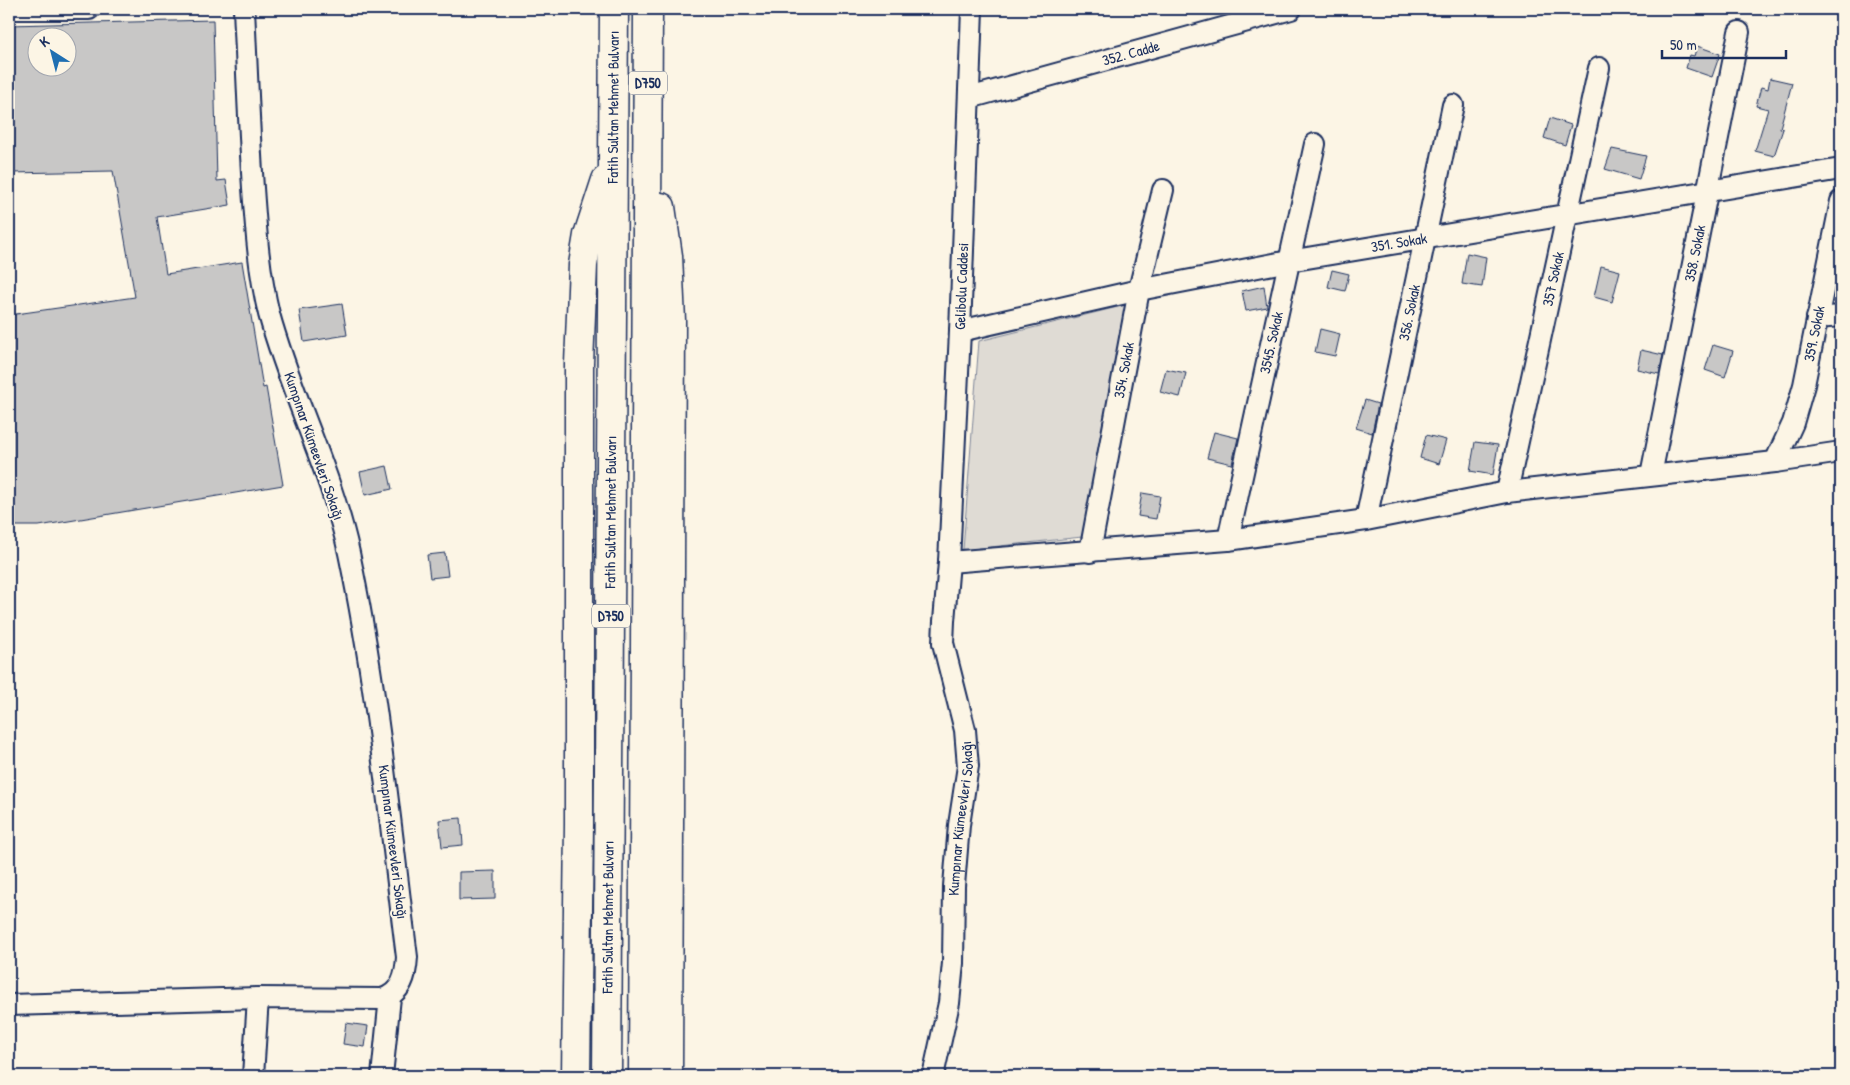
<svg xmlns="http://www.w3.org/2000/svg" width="1850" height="1085" viewBox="0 0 1850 1085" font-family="'Patrick Hand',sans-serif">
<rect width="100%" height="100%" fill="#fcf5e5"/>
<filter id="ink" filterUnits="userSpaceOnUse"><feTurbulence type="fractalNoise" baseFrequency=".02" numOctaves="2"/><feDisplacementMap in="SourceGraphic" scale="10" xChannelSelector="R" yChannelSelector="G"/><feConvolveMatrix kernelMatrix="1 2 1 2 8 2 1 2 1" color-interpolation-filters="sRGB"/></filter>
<g filter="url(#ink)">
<path fill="#dfdbd4" stroke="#7d8599" d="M1126,305L1082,537L963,550L979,341Z"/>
<path fill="#c8c7c6" stroke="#1b2f5e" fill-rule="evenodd" d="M213,20L217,181L226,180L230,205L157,217L166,274L242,262L263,388L266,387L283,485L39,526H9V315L135,297L113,171L9,173V25ZM38,38H68V68H38Z
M1697,46L1720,54L1712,77L1686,68L1690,55L1694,56Z
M1770,78L1792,83L1780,128L1783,129L1774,156L1755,151L1768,109L1756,106L1761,87L1768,89Z
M1550,118L1571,125L1565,145L1544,138Z
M1612,149L1646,156L1639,179L1605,169Z
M1467,253L1486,257L1482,287L1462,284Z
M1601,266L1620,271L1612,302L1594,297Z
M1332,270L1349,274L1345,291L1328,287Z
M1264,286L1267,307L1246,311L1242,291Z
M342,304L347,335L304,342L299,310Z
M1320,329L1340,334L1335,356L1315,352Z
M1713,345L1733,351L1725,377L1705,370Z
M1641,350L1663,355L1659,374L1637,369Z
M1166,369L1186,373L1180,397L1160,392Z
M1365,400L1378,404L1372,433L1356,428Z
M1214,432L1238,438L1232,464L1207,458Z
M1426,435L1446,440L1439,464L1420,458Z
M1475,442L1498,445L1493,475L1470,471Z
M387,466L392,489L365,495L360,472Z
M1142,493L1160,496L1156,519L1138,516Z
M445,553L448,576L430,578L427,555Z
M461,818L463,845L442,847L439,820Z
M495,871V899L459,900V872Z
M346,1023L368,1026L365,1047L343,1044Z"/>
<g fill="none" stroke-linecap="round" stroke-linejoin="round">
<defs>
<g id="minor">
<path d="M9,9H89"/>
<path id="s1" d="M969,98L1291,9"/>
<path d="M1817,318L1841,316"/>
<path id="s2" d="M960,331L1139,290L1289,261L1841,169"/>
<path id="s3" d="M1775,462L1793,423L1804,385L1841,201"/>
<path id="s4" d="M1651,475L1739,32"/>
<path id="s5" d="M1507,492L1599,68"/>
<path id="s6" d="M1366,520L1453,105"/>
<path id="s7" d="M1228,540L1315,144"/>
<path id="s8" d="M1090,552L1139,290L1163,190"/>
<path d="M949,562L1228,540L1366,520L1507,492L1775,462L1841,452"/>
<path d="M9,1005L258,998L382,999C402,993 406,975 407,957C390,823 377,686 349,553C331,470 291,395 269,314C259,273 256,230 253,188C249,129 247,69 244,9"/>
<path d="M253,1076L258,998"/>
<path d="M382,1076L390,997"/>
<path id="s9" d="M933,1076L949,1003L953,963L954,886L959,825L968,766L965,730L943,643L944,621L949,562L960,331L972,9"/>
</g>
<g id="highway">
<path d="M661,207L668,256L671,321L668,1076"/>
<path d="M576,1076L579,824V364L583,265L588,235L606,180"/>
<path id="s10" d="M607,1076L614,9"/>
<path d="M643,1076L648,9"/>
</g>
</defs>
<use href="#minor" stroke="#1b2f5e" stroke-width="24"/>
<use href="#highway" stroke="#1b2f5e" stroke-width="31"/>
<use href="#minor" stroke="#fcf5e5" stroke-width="20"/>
<use href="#highway" stroke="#fcf5e5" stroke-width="28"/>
</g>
</g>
<g text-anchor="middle" stroke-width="4" stroke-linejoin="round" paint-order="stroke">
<g fill="#fcf5e5" stroke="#5e6a86" stroke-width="1">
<rect x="629" y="71.5" width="38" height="23" rx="4"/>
<rect x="592" y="604.5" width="38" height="23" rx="4"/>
</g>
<g font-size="14" font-weight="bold" fill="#1b2f5e">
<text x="648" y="88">D750</text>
<text x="611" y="621">D750</text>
</g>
<g font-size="15" fill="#1b2f5e" stroke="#fcf5e5">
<text dy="5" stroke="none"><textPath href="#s1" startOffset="168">352. Cadde</textPath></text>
<text dy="5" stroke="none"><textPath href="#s10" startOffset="969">Fatih Sultan Mehmet Bulvarı</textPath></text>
<text dy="5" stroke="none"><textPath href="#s2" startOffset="448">351. Sokak</textPath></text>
<text dy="5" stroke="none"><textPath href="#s4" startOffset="226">358. Sokak</textPath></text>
<text dy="5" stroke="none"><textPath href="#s5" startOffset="218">357 Sokak</textPath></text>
<text dy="5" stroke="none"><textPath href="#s9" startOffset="796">Gelibolu Caddesi</textPath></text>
<text dy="5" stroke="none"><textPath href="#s6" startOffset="212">356. Sokak</textPath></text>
<text dy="5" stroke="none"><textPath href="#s3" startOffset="135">359. Sokak</textPath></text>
<text dy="5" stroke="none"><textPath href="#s7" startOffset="202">3545. Sokak</textPath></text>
<text dy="5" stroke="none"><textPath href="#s8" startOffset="185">354. Sokak</textPath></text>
<text transform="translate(314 446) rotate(71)" y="5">Kumpınar Kümeevleri Sokağı</text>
<text dy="5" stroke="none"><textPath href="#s10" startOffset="564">Fatih Sultan Mehmet Bulvarı</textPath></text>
<text dy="5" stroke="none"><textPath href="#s9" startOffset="260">Kumpınar Kümeevleri Sokağı</textPath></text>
<text transform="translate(393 842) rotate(83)" y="5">Kumpınar Kümeevleri Sokağı</text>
<text dy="5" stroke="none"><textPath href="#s10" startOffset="159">Fatih Sultan Mehmet Bulvarı</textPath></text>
</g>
</g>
<rect width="1850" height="1085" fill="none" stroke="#fcf5e5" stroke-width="30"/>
<rect x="15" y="15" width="1820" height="1055" fill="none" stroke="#1b2f5e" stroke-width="2" filter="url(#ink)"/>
<g transform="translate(52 52) rotate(324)"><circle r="24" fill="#fcf5e5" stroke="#a2a6af"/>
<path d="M0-4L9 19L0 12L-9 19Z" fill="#1f6fb2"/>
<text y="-8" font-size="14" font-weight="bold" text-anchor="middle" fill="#1b2f5e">K</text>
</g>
<path d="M1662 50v8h124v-8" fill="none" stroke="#1b2f5e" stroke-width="2.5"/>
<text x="1670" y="50" font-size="15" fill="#1b2f5e" stroke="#fcf5e5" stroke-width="4" paint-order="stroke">50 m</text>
</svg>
